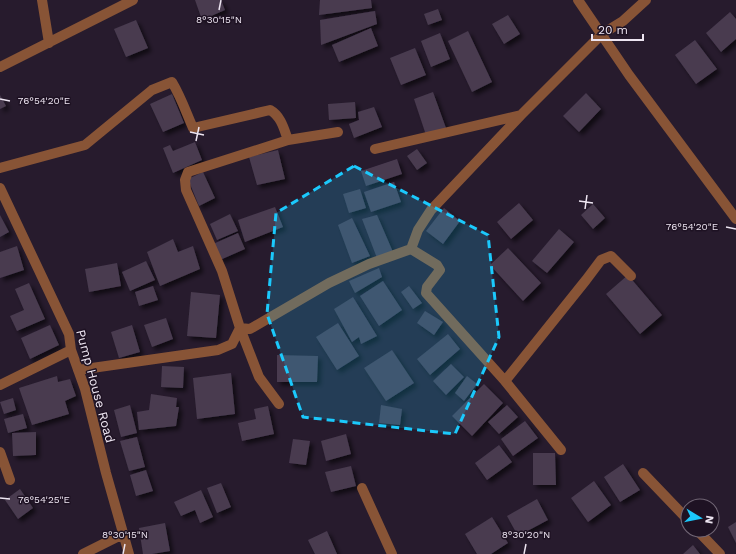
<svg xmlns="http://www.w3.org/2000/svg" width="736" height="554" viewBox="0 0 736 554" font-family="'Work Sans',sans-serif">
<defs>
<filter id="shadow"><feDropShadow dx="3.5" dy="3.5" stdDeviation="2" flood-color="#0009"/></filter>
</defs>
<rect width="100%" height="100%" fill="#271b2d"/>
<path fill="#483b4f" filter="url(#shadow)" d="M195,0H221L225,10L202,20Z
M320,0H371L372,8L319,15Z
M438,9L442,20L428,25L424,14Z
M375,11L377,24L321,45L320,20Z
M730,12L736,19V39L721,52L706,33Z
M508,15L520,34L504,44L492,24Z
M136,20L148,48L126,57L114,29Z
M371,28L378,46L339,62L332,45Z
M468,31L492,82L472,92L448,41Z
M440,33L450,59L431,67L421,41Z
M695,40L717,69L696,84L675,55Z
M415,48L426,75L401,85L390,58Z
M433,92L446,128L426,135L414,99Z
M586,93L601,109L579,132L563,116Z
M172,94L184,123L163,132L150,104Z
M0,95L6,106L0,109Z
M355,102L356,118L329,120L328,104Z
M374,107L382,127L354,138L349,124L359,120L358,112Z
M195,142L202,160L173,173L163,148L170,145L173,151Z
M417,149L427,163L417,170L407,156Z
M278,150L285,179L257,185L249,157Z
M397,159L402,174L366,186L361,171Z
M203,172L215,198L199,206L188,179Z
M394,182L401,202L371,212L364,192Z
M360,189L366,208L349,213L343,194Z
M519,203L533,220L511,239L497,222Z
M593,204L605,218L593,229L581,215Z
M275,207L283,227L245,242L238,220Z
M444,208L460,221L443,244L426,231Z
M230,214L238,231L217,240L210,224Z
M0,215L9,232L0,237Z
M377,215L393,252L377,258L362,219Z
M352,218L370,256L352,263L338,225Z
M559,229L574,242L547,273L532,261Z
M238,233L245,249L220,260L213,244Z
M173,239L178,252L193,246L200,269L160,286L147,252Z
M17,246L24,270L0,278V252Z
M508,248L541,283L523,301L490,265Z
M146,261L155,280L130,291L122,272Z
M117,263L121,286L89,292L85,269Z
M379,268L382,277L355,293L349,281Z
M628,275L662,315L640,334L606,294Z
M383,281L402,310L379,326L360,296Z
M29,283L45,319L17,331L10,316L24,310L15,289Z
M153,286L158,300L139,306L135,292Z
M409,286L422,303L413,309L401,292Z
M191,292L220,295L216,338L187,336Z
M353,297L377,336L361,344L359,337L352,342L334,309Z
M425,311L443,322L434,335L417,323Z
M166,318L173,339L152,347L144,325Z
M338,323L359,356L337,370L316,337Z
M50,325L59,345L30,359L21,338Z
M132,325L140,352L119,358L111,332Z
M448,334L460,349L430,375L417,359Z
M392,350L414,383L386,401L364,368Z
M277,355L318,356L317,382H277Z
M451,364L464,377L446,395L433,381Z
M162,366L184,367L183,388L161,387Z
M231,373L235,414L197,419L193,378Z
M57,376L58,382L70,379L76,396L65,401L69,414L32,425L19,388Z
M467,376L477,384L464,401L455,393Z
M484,384L503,403L472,436L452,416Z
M151,394L177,398L176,407H179L176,426L139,430L137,412L149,410Z
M13,398L16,410L4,414L0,402Z
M130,405L137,433L121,437L114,410Z
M381,405L402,409L400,425L379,423Z
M507,405L518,417L499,434L488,422Z
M268,406L274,434L242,441L238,423L256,419L254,409Z
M23,414L27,428L8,433L4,419Z
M525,421L538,438L513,456L501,439Z
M36,432V455L13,456L12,433Z
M346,434L351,454L326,461L321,441Z
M137,437L145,467L129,471L120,441Z
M293,439L310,441L306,465L289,463Z
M499,445L512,462L487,480L475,463Z
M533,453H555L556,485H533Z
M623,464L640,490L620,502L604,477Z
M351,466L356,486L331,492L325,472Z
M146,470L153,491L136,496L130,475Z
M594,481L611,505L588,522L571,498Z
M221,483L231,507L217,513L207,488Z
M20,489L33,508L18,519L5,500Z
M201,490L213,517L200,523L195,510L181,516L174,502Z
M537,499L548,520L518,536L507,516Z
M492,517L508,543L491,554H477L465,534Z
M736,522V543L728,527Z
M165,523L170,551L152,554H143L139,528Z
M327,531L337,554H315L308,540Z
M693,545L700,554H683Z"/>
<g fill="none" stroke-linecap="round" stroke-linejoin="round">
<path stroke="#885436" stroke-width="10" d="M42,0L49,43
M578,0L629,75L736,219
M0,67L133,0
M375,149L521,115L602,34L623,21L646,0
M0,168L85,145L152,90L172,82C181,97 186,112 193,128L270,110C281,116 284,129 288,140
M0,188L69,334L71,350L85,389L106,473L129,554
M411,249L418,230L431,210L521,115
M78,370L218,350L232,344L240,328L222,271L186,190L185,180L188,172L288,140L338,132
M505,381L586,280L601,260L611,256L631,276
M0,385L71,350
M279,404L259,377L240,328L250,329L329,283L369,264L411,249L437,265L440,270L427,287L426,293L505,381L561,450
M0,452L10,480
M643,473L688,520
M362,488L392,554
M697,530L720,554
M83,554L123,534"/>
</g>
<path fill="#1bc9fc" fill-opacity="0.2" stroke="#1bc9fc" stroke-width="3" stroke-dasharray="8 5" stroke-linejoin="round" d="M354,166L488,235L499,337L455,434L303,417L267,314L276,213Z"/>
<path fill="none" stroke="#ede5f1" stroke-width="1.5" d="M219,10L221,0M0,99L10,101M190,132L204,135M196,141L199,127M579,201L593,203M585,209L587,195M726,227L736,229M0,498L10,499M123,554L125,544M524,554L526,544"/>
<g text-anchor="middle" stroke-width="3" stroke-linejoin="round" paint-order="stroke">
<g font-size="13" fill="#ede5f1" stroke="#1e1223">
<text transform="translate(96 386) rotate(75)" y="5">Pump House Road</text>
</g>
</g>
<g font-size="10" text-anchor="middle" fill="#ede5f1" stroke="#1e1223" stroke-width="3" stroke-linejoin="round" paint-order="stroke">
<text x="219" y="23">8°30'15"N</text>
<text x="44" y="104">76°54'20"E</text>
<text x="692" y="230">76°54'20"E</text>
<text x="44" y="503">76°54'25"E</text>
<text x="125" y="538">8°30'15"N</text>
<text x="526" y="538">8°30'20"N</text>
</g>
<g transform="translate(700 518) rotate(100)"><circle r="19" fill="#1e1223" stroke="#716675"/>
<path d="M0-3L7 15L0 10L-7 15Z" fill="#1bc9fc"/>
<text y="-6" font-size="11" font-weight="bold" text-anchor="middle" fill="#ede5f1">N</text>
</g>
<path d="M592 34v6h51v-6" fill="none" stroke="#ede5f1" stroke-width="2"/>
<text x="598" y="34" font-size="12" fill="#ede5f1" stroke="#1e1223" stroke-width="3" paint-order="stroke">20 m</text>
</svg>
